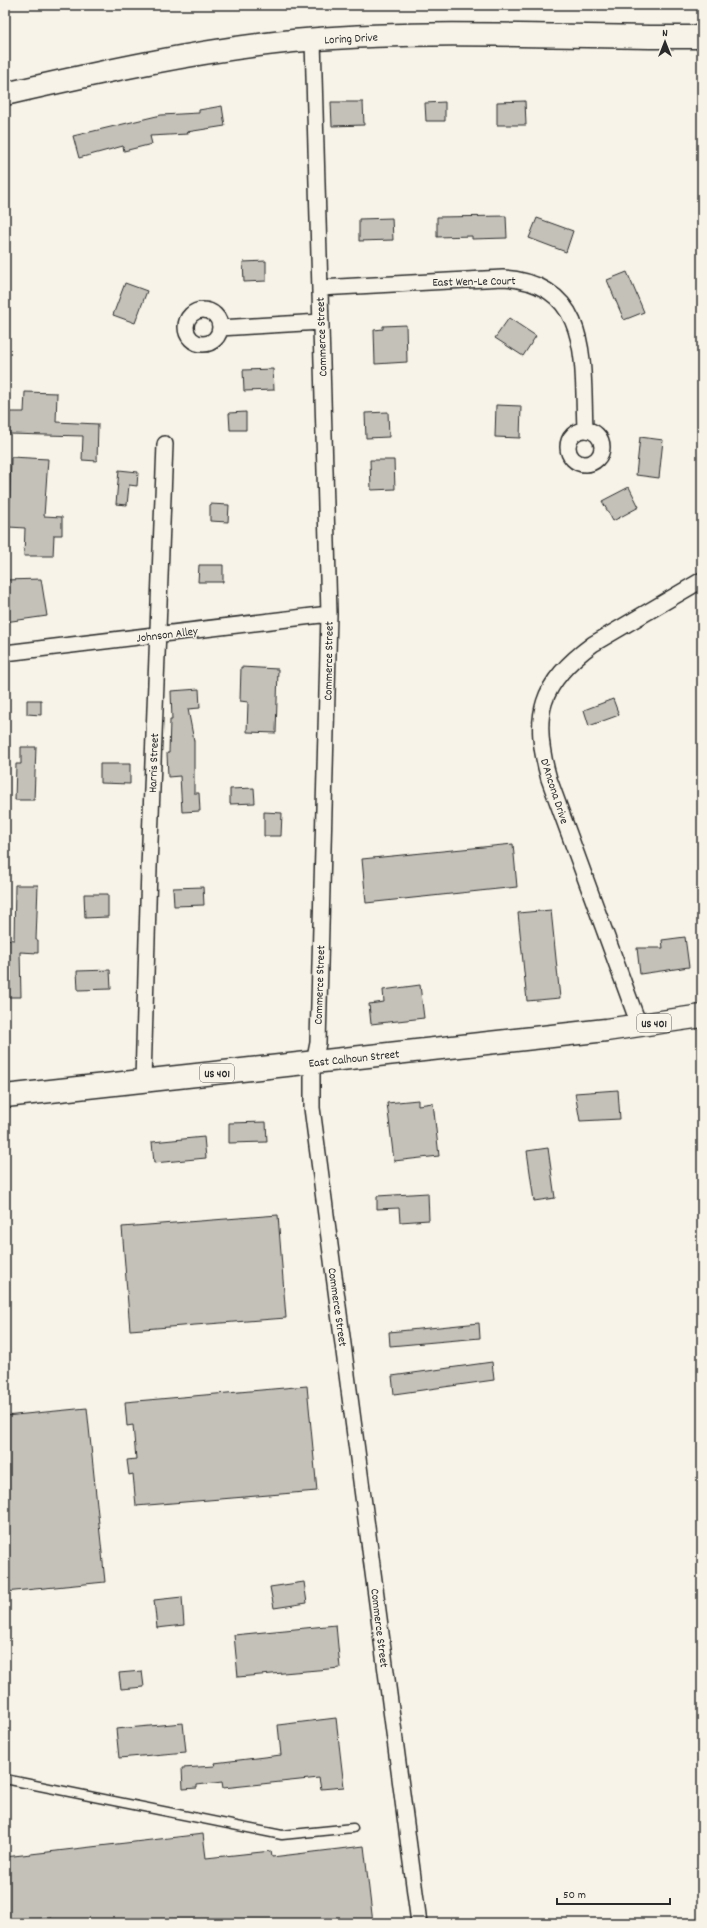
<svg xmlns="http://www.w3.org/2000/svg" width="707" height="1928" viewBox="0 0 707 1928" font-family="Dekko,sans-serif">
<rect width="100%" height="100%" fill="#f7f3e8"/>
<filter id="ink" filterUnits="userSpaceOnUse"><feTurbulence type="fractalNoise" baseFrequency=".025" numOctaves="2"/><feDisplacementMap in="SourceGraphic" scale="8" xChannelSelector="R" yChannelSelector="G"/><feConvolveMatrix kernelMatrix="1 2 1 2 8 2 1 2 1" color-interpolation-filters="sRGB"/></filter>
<g filter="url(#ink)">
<path fill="#c4c1b9" stroke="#2b2b2b" d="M525,101L526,125H497V102Z
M331,102H363L364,125L332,126Z
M445,102V121H426L425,103Z
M222,106L225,126L187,132L188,134L150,136L152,144L124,151L123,146L79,158L73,136L161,115L199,113V110Z
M506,216L507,238L472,239V236L437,237V217Z
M392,218L393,240L359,241V219Z
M537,218L573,231L566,252L529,238Z
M266,261V281L244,282L243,262Z
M627,272L644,312L624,320L607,280Z
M125,283L147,291L135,323L113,315Z
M509,318L536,336L523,356L495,338Z
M406,325L407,362L375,364L374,330L383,329V326Z
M273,369L274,390L244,391L243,370Z
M25,392L57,393L56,422L98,424L97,461L82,460L83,436L9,434V412H24Z
M496,405L521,406L520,438L495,437Z
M246,412V430H230L229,413Z
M388,412L389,437L366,438L365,413Z
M640,437L663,440L659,478L636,475Z
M11,457L48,459L44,516L62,517V535H54L53,556H24L25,528L9,527Z
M370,460H394L395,489L371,490Z
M119,470L138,472L137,486L129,485L127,505L116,504Z
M629,487L639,507L613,521L602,501Z
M210,504L229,505L228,522L210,521Z
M199,565H223V582H198Z
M41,579L47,616L5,622V580Z
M241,667L278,669L276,733L247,732L248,702L240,701Z
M199,689L200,708L188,709L194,741V793H199L200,811L182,812L180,776L168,777L167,753H169L170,720H172L171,691Z
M613,699L619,715L589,726L584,710Z
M27,700H41V715L27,714Z
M21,747H36L34,800H15L16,764H21Z
M100,764H130V784L100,783Z
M254,788L255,803L230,804V789Z
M264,812L282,813L281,836H264Z
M513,844L517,887L366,903L362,859Z
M15,885H38L36,940H38V953L20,952L21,997H5V939L14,940Z
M203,887L204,905L174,906L173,888Z
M84,894H108V917L85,918Z
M551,910L560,998L527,1001L518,913Z
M685,937L689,967L640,974L637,948H663L662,940Z
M110,970L111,989L78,990L77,971Z
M420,985L424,1018L371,1024L369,1004L384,1002L383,990Z
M618,1090L620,1119L580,1121L575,1093Z
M418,1100V1105L433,1103L439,1156L394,1161L387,1103Z
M266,1122L267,1142L229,1143V1123Z
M204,1137L206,1158L154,1163L152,1142Z
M548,1148L555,1198L534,1201L527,1151Z
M428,1193L429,1220L400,1222L399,1208L377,1209V1196Z
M278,1215L286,1318L130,1330L122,1227Z
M479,1323L480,1338L390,1346L389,1332Z
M492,1362L494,1380L394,1394L392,1376Z
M307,1386L317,1491L136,1506L133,1474L129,1475L127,1460L136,1459L133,1425L127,1426L125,1402Z
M87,1408L105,1582L5,1592V1416Z
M304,1582L307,1603L274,1608L270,1587Z
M182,1597L184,1625L157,1628L154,1600Z
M336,1625L340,1668L238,1677L234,1635Z
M142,1671L144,1687L121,1689L119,1673Z
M336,1718L344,1787L321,1789L319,1778L223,1788L222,1782L197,1785V1788L183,1789L182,1768L215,1766L214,1763L281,1755L278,1725Z
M183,1723L186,1752L119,1758L116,1729Z
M203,1834L206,1858L271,1851L272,1857L364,1846L373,1923H53L52,1918L5,1923V1857Z"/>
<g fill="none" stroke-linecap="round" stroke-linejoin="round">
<defs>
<path id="lane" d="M5,1779L282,1835L353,1828"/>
<path id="street" d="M313,40L329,614L318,1043L312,1073V1108L419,1923
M320,288L503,278C592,284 582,362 585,429
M186 327a17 17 0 1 1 34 0a17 17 0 1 1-34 0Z
M220,328L321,322
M568 447a17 17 0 1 1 34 0a17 17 0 1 1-34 0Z
M5,653L329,614
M639,1025L549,779C531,715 540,683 593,644L702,580
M143,1081L149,868L165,444"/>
<path id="secondary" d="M5,94C101,72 195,51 293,41C429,28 566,38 702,37"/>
<path id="primary" d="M5,1096L606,1030L702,1016"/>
</defs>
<use href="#lane" stroke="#2b2b2b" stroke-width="11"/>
<use href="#street" stroke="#2b2b2b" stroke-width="18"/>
<use href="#secondary" stroke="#2b2b2b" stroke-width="25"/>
<use href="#primary" stroke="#2b2b2b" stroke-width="25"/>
<use href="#lane" stroke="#f7f3e8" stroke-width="8"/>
<use href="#street" stroke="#f7f3e8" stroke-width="15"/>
<use href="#secondary" stroke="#f7f3e8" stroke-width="22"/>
<use href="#primary" stroke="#f7f3e8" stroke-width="22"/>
</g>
</g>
<g text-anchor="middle" stroke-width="3" stroke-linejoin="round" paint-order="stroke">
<g fill="#f7f3e8" stroke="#686764" stroke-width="1">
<rect x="637" y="1014" width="34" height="18" rx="3"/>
<rect x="200" y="1064" width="34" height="18" rx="3"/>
</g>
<g font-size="11" font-weight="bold" fill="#2b2b2b">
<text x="654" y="1027">US 401</text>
<text x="217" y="1077">US 401</text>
</g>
<g font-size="12" fill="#2b2b2b" stroke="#f7f3e8">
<text transform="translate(351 38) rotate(-3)" y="4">Loring Drive</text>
<text transform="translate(474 281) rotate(-1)" y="4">East Wen-Le Court</text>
<text transform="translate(321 337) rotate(-92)" y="4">Commerce Street</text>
<text transform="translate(167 634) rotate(-7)" y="4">Johnson Alley</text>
<text transform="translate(328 661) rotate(-89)" y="4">Commerce Street</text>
<text transform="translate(153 763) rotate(-88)" y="4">Harris Street</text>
<text transform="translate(555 791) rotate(72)" y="4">D'Ancona Drive</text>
<text transform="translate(319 985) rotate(-88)" y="4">Commerce Street</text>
<text transform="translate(354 1058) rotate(-6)" y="4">East Calhoun Street</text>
<text transform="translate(338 1307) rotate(82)" y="4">Commerce Street</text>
<text transform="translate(380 1628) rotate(83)" y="4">Commerce Street</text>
</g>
</g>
<rect width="707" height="1928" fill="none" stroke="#f7f3e8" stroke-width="20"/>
<rect x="10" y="10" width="687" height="1908" fill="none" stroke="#2b2b2b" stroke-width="1.5" filter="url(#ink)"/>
<g transform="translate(665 42)" stroke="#f7f3e8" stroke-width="3" paint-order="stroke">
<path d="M0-3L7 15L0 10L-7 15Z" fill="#2b2b2b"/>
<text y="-6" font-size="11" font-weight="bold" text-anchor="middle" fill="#2b2b2b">N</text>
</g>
<path d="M557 1898v6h113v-6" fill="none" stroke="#2b2b2b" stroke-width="2"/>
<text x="563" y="1898" font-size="12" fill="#2b2b2b" stroke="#f7f3e8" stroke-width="3" paint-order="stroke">50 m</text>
</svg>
